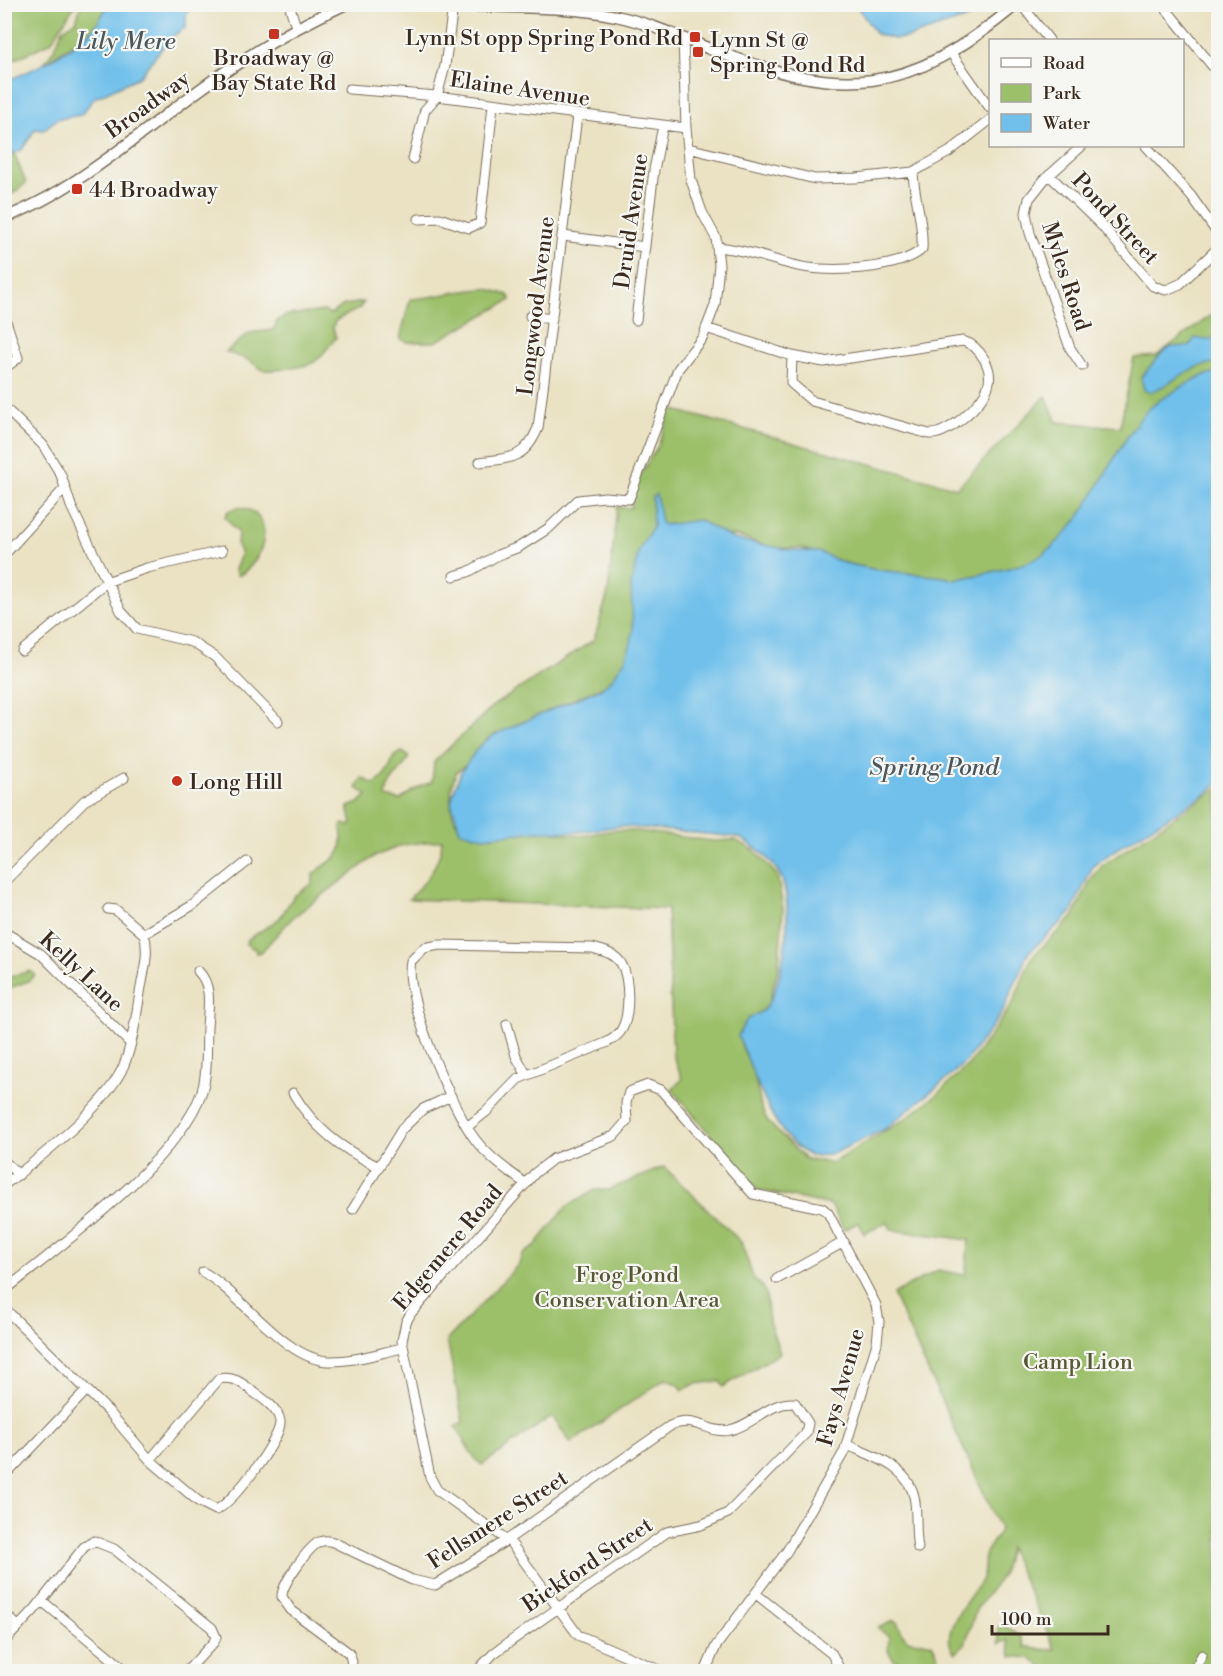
<svg xmlns="http://www.w3.org/2000/svg" width="1223" height="1676" viewBox="0 0 1223 1676" font-family="'Libre Bodoni',serif">
<rect width="100%" height="100%" fill="#f6f6f2"/>
<filter id="ink" filterUnits="userSpaceOnUse"><feTurbulence type="fractalNoise" baseFrequency=".0167" numOctaves="2"/><feDisplacementMap in="SourceGraphic" scale="12" xChannelSelector="R" yChannelSelector="G"/><feConvolveMatrix kernelMatrix="1 2 1 2 8 2 1 2 1" color-interpolation-filters="sRGB"/></filter>
<filter id="wash" filterUnits="userSpaceOnUse"><feTurbulence type="fractalNoise" baseFrequency=".008" numOctaves="4" result="noise"/><feDisplacementMap in="SourceGraphic" scale="24" xChannelSelector="R" yChannelSelector="G"/><feGaussianBlur stdDeviation="1.35" result="paint"/><feColorMatrix in="noise" values="0 0 0 0 0 0 0 0 0 0 0 0 0 0 0 0 0 1.4 0 .05"/><feComposite in="paint" operator="in"/></filter>
<g filter="url(#wash)">
<rect width="100%" height="100%" fill="#eae2c3"/>
<path fill="#9cc06a" stroke="#6c7544" stroke-width="1.5" d="M5,4H75V5L51,42L5,64Z
M81,5H108L97,24L86,35L44,63L54,49L63,29L76,21Z
M5,130L26,183L5,200Z
M488,289L508,295L511,300L435,342H407L400,339L410,299C437,298 460,289 488,289Z
M364,302L360,308L335,321L333,328L336,338C329,345 323,356 314,362C308,367 272,371 264,370C260,369 256,365 252,362C244,358 234,355 226,352L249,333L273,330L278,320L287,315L325,311L330,314L344,305Z
M1218,310V374L1047,560L947,582L898,575L849,564L801,548H774L740,537L716,534L640,646L608,684L488,738L471,762L457,771C448,789 447,820 465,832L542,830L581,836L615,830L637,831L713,841L735,840L754,850L777,875L783,908L779,966L765,1017L741,1033V1045L754,1072L761,1107L768,1122L805,1159L832,1163L905,1119L939,1093L970,1063L1012,1005L1031,958L1073,917L1091,879L1103,865L1218,788V1671H1048L1029,1658L1011,1656L1008,1640L999,1644L998,1628L1002,1624L1021,1636L1025,1647C1036,1646 1044,1652 1055,1649L1009,1548L1002,1575L976,1610L965,1644L955,1653C936,1632 971,1599 981,1580C987,1569 982,1562 986,1553C990,1545 997,1538 1000,1529L893,1294L938,1270L965,1275L969,1240L892,1230L887,1222L864,1234L859,1222L844,1230L831,1205L758,1190L672,1090L682,1079L673,1055L667,909L409,899C425,882 441,864 442,840L403,845L375,856L292,918L261,952L256,953V950L246,944L247,940L279,919L294,896L313,883V874C337,855 345,859 341,826L344,824L350,826L352,823L348,807L359,803L367,795L357,788L362,778L374,784C386,778 390,767 394,756L402,752L409,756C404,771 386,781 386,797L400,800L419,787L432,782L434,762L494,705L594,640L608,593L617,507L631,508L633,486L658,446L671,409L957,488L1046,396L1057,422L1120,427L1134,358L1156,356Z
M238,507C279,512 265,562 238,576L235,570L241,554L237,545L238,532L225,517L228,511Z
M31,971L35,975L28,981L5,990V978Z
M664,1167L741,1242L754,1279L763,1287L766,1294L769,1321L780,1353L723,1387L720,1381L695,1384L683,1390L678,1384L665,1379L571,1443L552,1416L482,1465L474,1458L456,1427L463,1422L447,1340L519,1264L522,1255L534,1247L567,1206L595,1190H608Z
M893,1621L897,1622C909,1650 909,1637 932,1644C939,1654 938,1662 946,1671H914L905,1663L894,1660L888,1651L889,1637L878,1628Z"/>
<path fill="#70c0eb" stroke="#567584" stroke-width="1.5" d="M108,5H191L186,15V27L170,38L139,77L94,98L81,115L57,119L43,130L35,129L22,150L5,157V81C33,71 77,48 96,25C101,19 104,11 108,5Z
M856,5H995L971,17L906,38L894,39L876,34Z
M1218,337V364C1194,361 1173,384 1151,392L1144,390L1141,377L1164,351L1171,347L1189,346L1195,338L1207,340Z
M1218,373V783L1206,794L1118,848L1093,866L1071,913L1028,953L1002,1013L967,1060L949,1077L885,1129L830,1155L811,1156C771,1137 755,1073 738,1036C741,1031 743,1024 747,1020C753,1014 761,1014 766,1007C784,983 796,900 779,873C769,857 755,846 738,837L620,826L579,832L538,831L484,837L460,831L451,802L454,790L461,772L479,746L496,734L601,688L612,679L625,660L631,643L633,630L631,585L639,550L653,526L652,498L656,494L661,522L665,525L699,520L733,539L790,550L819,552L844,563L877,570L944,577L954,580C975,575 1026,567 1042,555C1090,520 1107,459 1143,415C1153,403 1167,396 1180,388C1192,381 1205,373 1218,373Z"/>
</g>
<g filter="url(#ink)">
<g fill="none" stroke-linecap="round" stroke-linejoin="round">
<defs>
<path id="minor" d="M289,4L296,27
M1021,4L1049,40
M1162,4L1218,73
M951,53L990,108
M349,89L437,96L686,128
M1082,146L1044,180L1029,199L1026,213L1030,233L1070,348L1082,366
M1146,146L1191,196L1218,234
M688,148L815,179L856,178L913,172L949,152L990,120
M413,159L425,110L437,96L445,66L453,6
M1049,175L1102,226L1153,286L1166,290L1180,284L1218,248
M419,219L439,218L469,228L480,223L493,105
M563,236L645,247
M717,247C746,249 770,260 798,266C827,273 900,270 922,249C924,222 914,199 913,172
M4,315L18,358L4,369
M530,316L552,319
M636,320L654,170L663,126
M706,328L792,356L824,362L963,341C980,346 994,369 988,386C983,404 947,436 929,434L812,401L791,383L792,356
M4,407L43,445L61,475L71,506L121,611L137,629L192,642L215,657L278,721
M480,462C511,458 525,459 538,428L577,116
M4,555L65,488
M454,576L468,572L498,555L519,547L549,528L578,500L605,497L629,499L678,369L703,337L715,305L719,265L716,238L702,212L691,180L686,128L683,38
M22,651L106,582L147,568L222,551
M4,882L84,801L124,778
M108,909L116,910L144,934
M4,932L41,954L130,1043
M507,1024L516,1056L526,1074
M293,1093C314,1128 340,1148 377,1166
M467,1127L486,1112L518,1079L608,1042C613,1039 619,1035 622,1029C630,1015 630,978 621,963C614,953 603,951 592,948L439,945L424,948L411,961C403,996 452,1108 474,1138C488,1157 507,1170 526,1184
M4,1161L19,1175
M4,1185C40,1158 107,1106 124,1065C133,1043 136,1016 140,993C143,974 150,952 144,934L193,905L247,862
M353,1209L402,1129L423,1109L451,1096
M203,1272C242,1294 285,1360 329,1361C353,1362 379,1353 402,1348
M777,1279L844,1242
M4,1291C60,1246 180,1159 202,1091C208,1072 206,1048 207,1028C208,1008 213,986 198,971
M4,1308L109,1412L150,1460L219,1379C233,1376 241,1382 252,1391C262,1398 278,1408 280,1421C282,1438 233,1503 216,1510L198,1501L150,1460
M847,1445C875,1457 911,1467 915,1502C917,1518 915,1533 918,1548
M4,1477L86,1391
M756,1594L832,1654L841,1672
M42,1601L128,1672
M4,1613L18,1626
M4,1642L36,1608L84,1547L94,1541L114,1549L212,1628L216,1637L214,1642L186,1672
M348,1672L352,1662L349,1653L291,1610L282,1597C281,1585 308,1548 319,1542C324,1540 327,1540 333,1542L412,1580L435,1585L507,1540L670,1426C696,1414 709,1435 730,1430C754,1425 769,1401 795,1403L808,1423L806,1433L728,1513L701,1525L667,1532L494,1653L476,1672
M664,1672L578,1635L510,1542L437,1490L430,1477L402,1341L406,1322L411,1313L535,1173L553,1159L614,1136L627,1121L626,1103L629,1092L648,1085L661,1090L753,1194L822,1208L828,1213L876,1305L879,1322L877,1343L844,1452L787,1551L716,1646L705,1672
M1193,1672L1202,1655"/>
<path id="major" d="M438,4C497,9 558,4 616,16C649,23 679,37 710,49C843,99 906,97 1017,4
M4,218C81,189 154,120 222,74C261,47 302,24 346,4"/>
</defs>
<use href="#minor" stroke="#786a58" stroke-width="11"/>
<use href="#major" stroke="#786a58" stroke-width="13"/>
<use href="#minor" stroke="#fff" stroke-width="9"/>
<use href="#major" stroke="#fff" stroke-width="10"/>
</g>
</g>
<g fill="#c8321e" stroke="#f6f6f2" stroke-width="2">
<rect x="268" y="28" width="12" height="12" rx="3"/>
<rect x="689" y="31" width="12" height="12" rx="3"/>
<rect x="692" y="46" width="12" height="12" rx="3"/>
<rect x="71" y="183" width="12" height="12" rx="3"/>
<circle cx="177" cy="781" r="6"/>
</g>
<g text-anchor="middle" stroke-width="4.5" stroke-linejoin="round" paint-order="stroke">
<g font-size="22" fill="#3b2a1e" stroke="#f6f6f2" text-anchor="start">
<text x="683" y="45" text-anchor="end">Lynn St opp Spring Pond Rd</text>
<text x="710" y="47">Lynn St @<tspan x="710" dy="25">Spring Pond Rd</tspan></text>
<text x="274" y="65" text-anchor="middle">Broadway @<tspan x="274" dy="25">Bay State Rd</tspan></text>
<text x="89" y="197">44 Broadway</text>
<text x="189" y="789">Long Hill</text>
</g>
<g font-size="22" fill="#3b2a1e" stroke="#f6f6f2">
<text transform="translate(520 88) rotate(8)" y="8">Elaine Avenue</text>
<text transform="translate(147 104) rotate(-36)" y="8">Broadway</text>
<text transform="translate(1116 218) rotate(47)" y="8">Pond Street</text>
<text transform="translate(630 221) rotate(-82)" y="8">Druid Avenue</text>
<text transform="translate(1067 276) rotate(72)" y="8">Myles Road</text>
<text transform="translate(535 306) rotate(-83)" y="8">Longwood Avenue</text>
<text transform="translate(82 971) rotate(43)" y="8">Kelly Lane</text>
<text transform="translate(447 1247) rotate(-50)" y="8">Edgemere Road</text>
<text transform="translate(840 1387) rotate(-74)" y="8">Fays Avenue</text>
<text transform="translate(497 1519) rotate(-33)" y="8">Fellsmere Street</text>
<text transform="translate(587 1564) rotate(-34)" y="8">Bickford Street</text>
</g>
<g font-size="22" fill="#585735" stroke="#f6f6f2">
<text x="627" y="1282">Frog Pond<tspan x="627" dy="25">Conservation Area</tspan></text>
<text x="1078" y="1369">Camp Lion</text>
</g>
<g font-size="24" font-style="italic" fill="#4b575c" stroke="#f6f6f2">
<text x="126" y="49">Lily Mere</text>
<text x="934" y="775">Spring Pond</text>
</g>
</g>
<rect width="1223" height="1676" fill="none" stroke="#f6f6f2" stroke-width="24"/>
<rect x="989" y="39" width="195" height="108" fill="#f6f6f2" stroke="#aba49d" stroke-width="1.5"/>
<rect x="1001" y="58" width="30" height="9" fill="#ffffff" stroke="#aba49d" stroke-width="1.5"/>
<text x="1043" y="69" font-size="18" fill="#3b2a1e">Road</text>
<rect x="1001" y="84" width="30" height="18" fill="#9cc06a" stroke="#aba49d" stroke-width="1.5"/>
<text x="1043" y="99" font-size="18" fill="#3b2a1e">Park</text>
<rect x="1001" y="114" width="30" height="18" fill="#70c0eb" stroke="#aba49d" stroke-width="1.5"/>
<text x="1043" y="129" font-size="18" fill="#3b2a1e">Water</text>
<path d="M992 1625v9h116v-9" fill="none" stroke="#3b2a1e" stroke-width="3"/>
<text x="1001" y="1625" font-size="18" fill="#3b2a1e" stroke="#f6f6f2" stroke-width="4.5" paint-order="stroke">100 m</text>
</svg>
